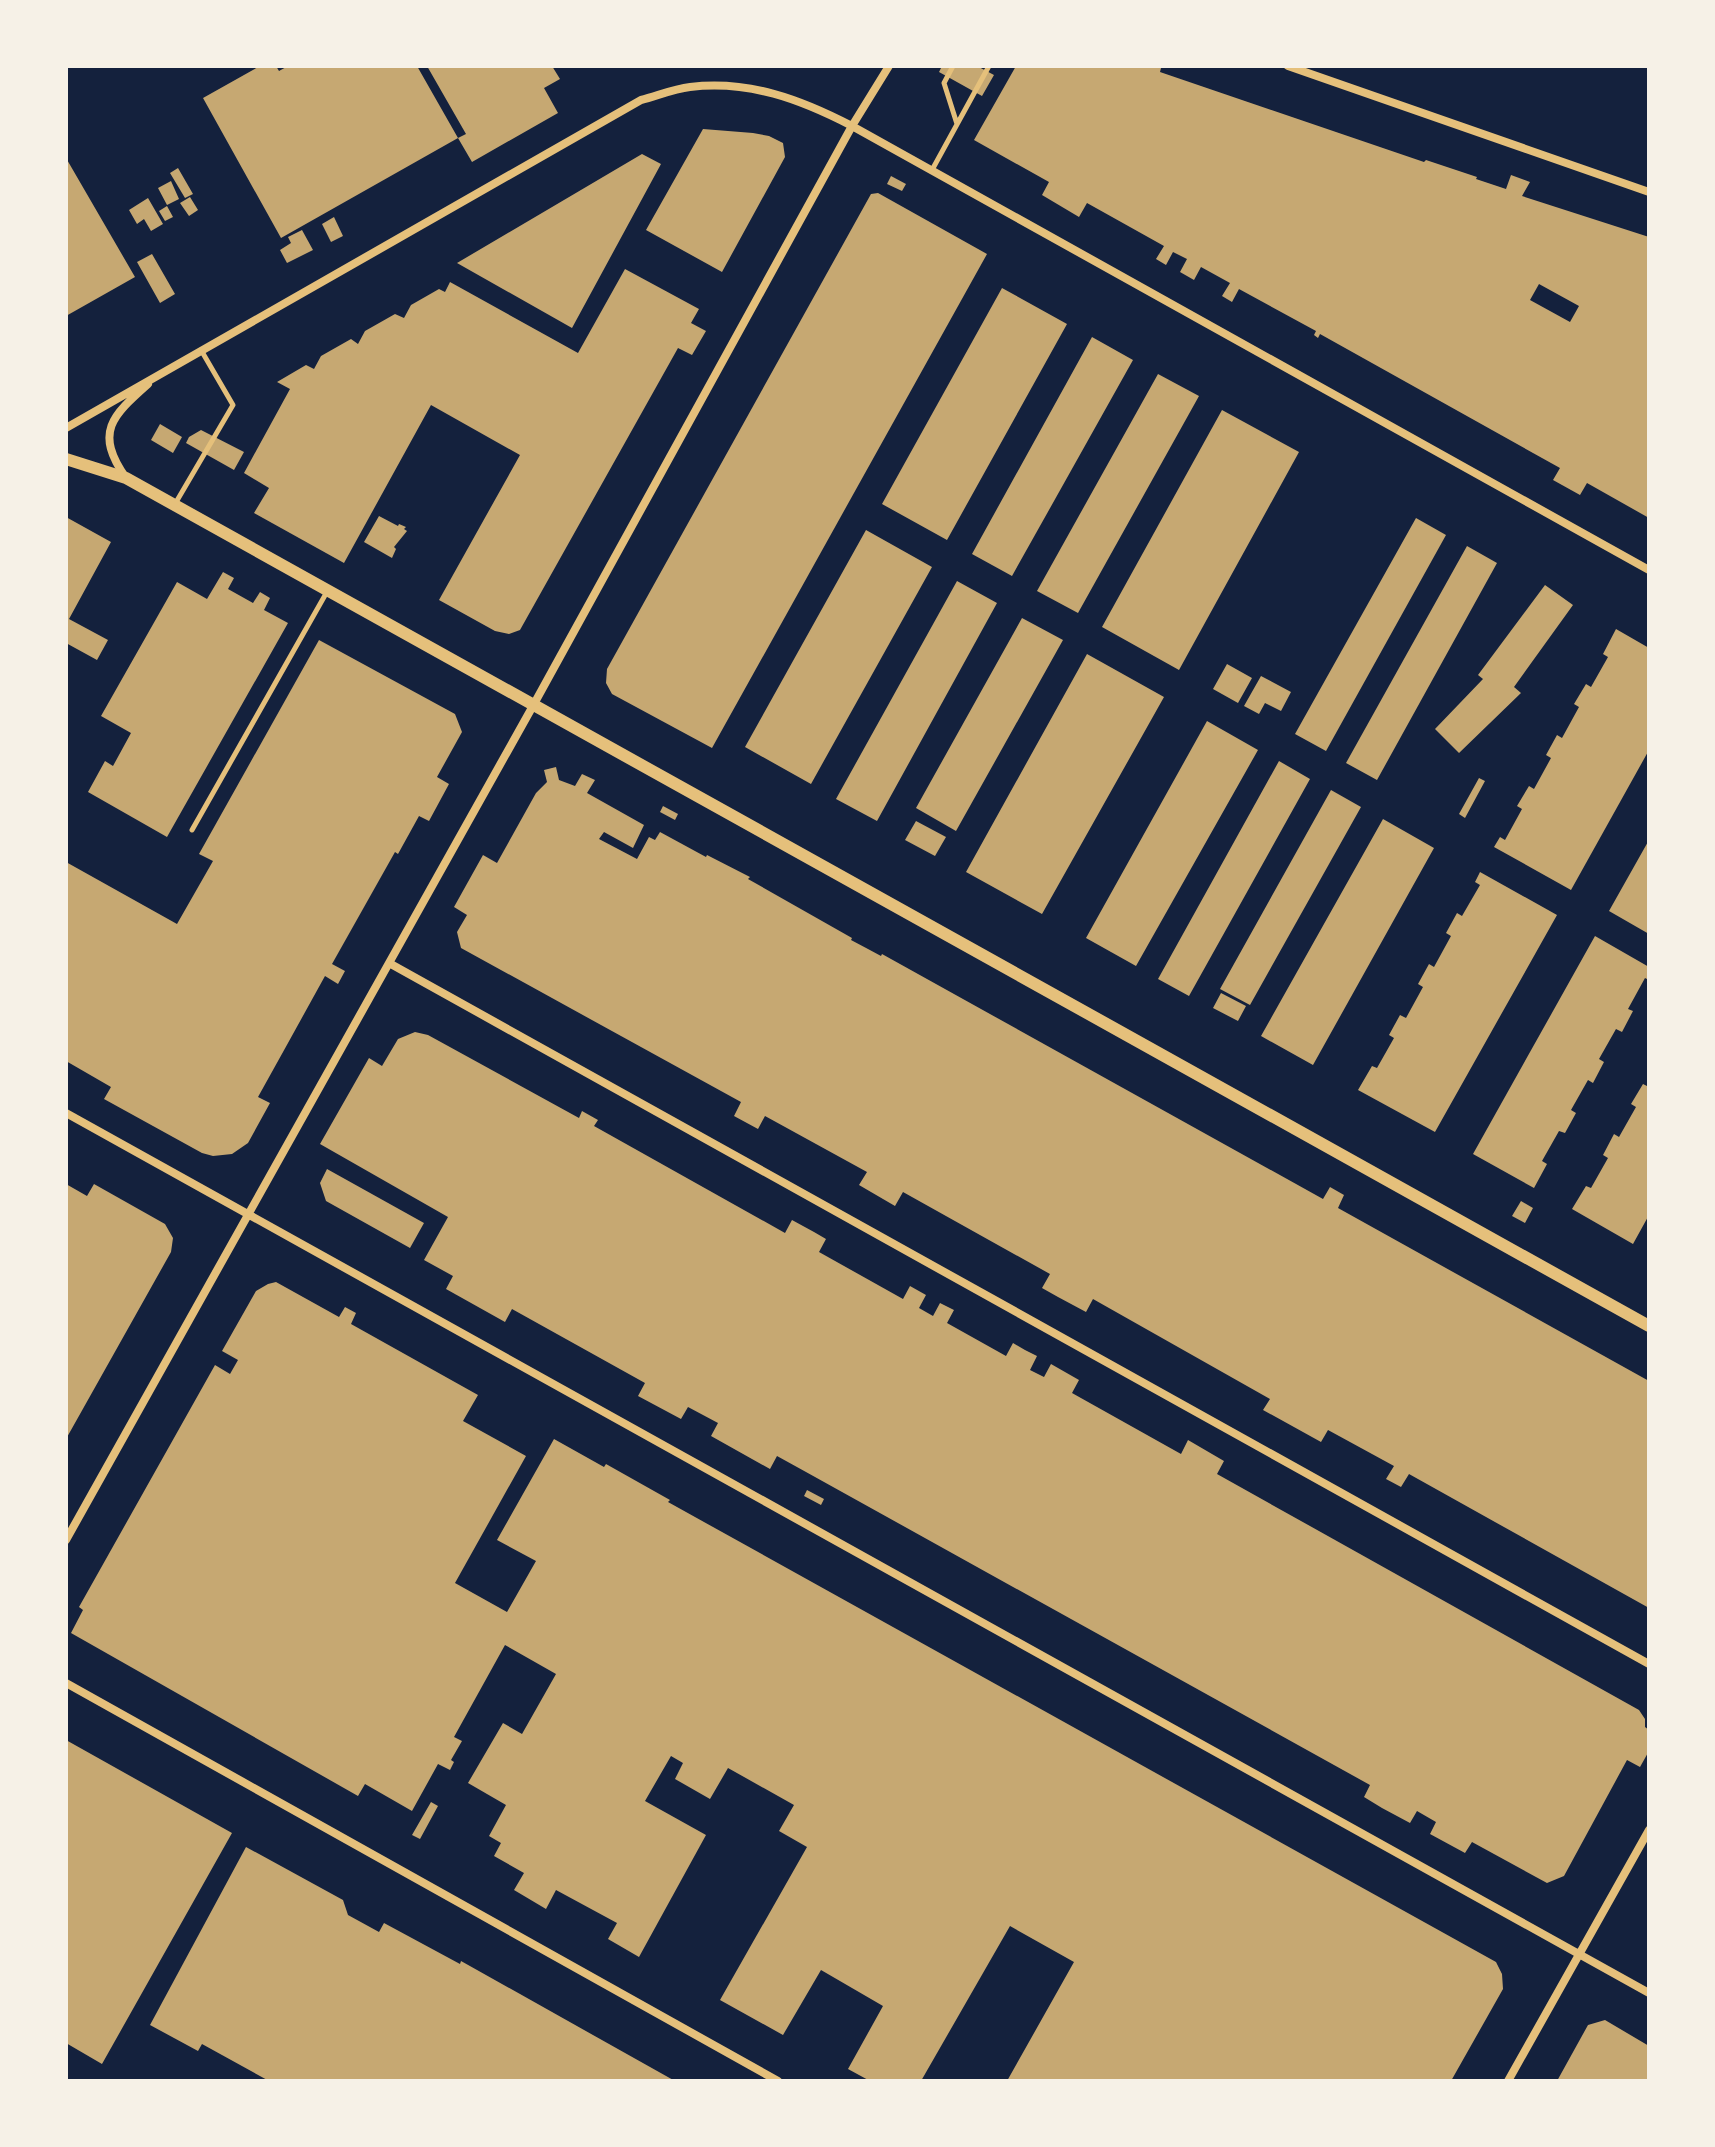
<svg xmlns="http://www.w3.org/2000/svg" width="1715" height="2147" viewBox="0 0 1715 2147" font-family="Spectral,serif">
<rect width="100%" height="100%" fill="#14213d"/>
<path fill="#c6a872" fill-rule="evenodd" d="M260,66H276L279,71L288,66H417L458,138L281,238L203,98Z
M427,66H552L560,79L544,88L558,113L472,162L458,138L466,134Z
M942,66H977L994,75L982,96L939,72Z
M1016,66H1154L1161,68L1160,72L1424,162L1426,160L1477,177L1476,179L1506,189L1511,175L1530,182L1522,196L1649,237V518L1587,483L1580,495L1553,480L1560,468L1320,334L1318,338L1314,335L1316,331L1239,289L1232,302L1222,296L1230,283L1201,267L1194,280L1180,272L1187,259L1173,252L1166,265L1156,259L1164,246L1087,203L1079,217L1042,195L1049,182L974,140ZM1539,284L1579,306L1570,322L1530,300Z
M703,129L753,133L769,136L783,143L785,157L722,272L646,230Z
M642,154L661,164L572,328L457,263Z
M66,158L135,277L66,316Z
M178,168L193,194L185,198L170,173Z
M891,176L906,184L902,191L887,184Z
M171,181L179,199L167,205L158,188Z
M878,193L987,254L712,748L612,694L606,683L607,669L871,194Z
M190,197L198,210L189,216L180,203Z
M148,198L163,224L151,231L144,219L137,224L129,210Z
M167,206L173,217L165,221L159,211Z
M334,217L343,236L331,242L322,224Z
M302,230L313,250L287,263L280,250L291,243L288,237Z
M152,254L175,294L160,303L137,262Z
M625,269L699,309L691,323L706,331L692,355L678,348L520,630L509,634L495,631L439,600L520,455L431,405L344,563L254,513L269,488L244,473L290,389L277,382L306,365L314,369L321,356L351,339L358,344L365,331L395,314L404,318L411,305L439,289L445,292L450,282L578,353Z
M1002,288L1067,324L947,540L882,504Z
M1092,337L1133,360L1012,576L972,554Z
M1158,374L1199,396L1078,613L1037,591Z
M1222,410L1299,452L1179,670L1102,627Z
M160,424L182,437L173,453L151,440Z
M201,430L244,452L234,470L186,443L189,437Z
M379,516L398,526L399,524L406,527L404,529L407,531L394,547L396,549L392,558L364,542Z
M66,517L111,542L69,619L108,640L97,660L66,643Z
M1416,518L1446,535L1326,751L1295,734Z
M866,530L932,567L811,784L745,747Z
M1467,546L1497,563L1377,780L1346,763Z
M223,572L234,578L228,589L253,603L260,592L270,598L264,610L288,623L167,837L88,792L105,761L113,766L131,733L101,716L177,582L207,599Z
M957,581L997,603L877,821L836,799Z
M1545,585L1573,605L1514,687L1521,693L1459,753L1435,729L1483,679L1478,675Z
M1022,618L1063,640L956,831L916,808Z
M1616,629L1649,648V750L1571,890L1494,847L1500,837L1505,840L1522,809L1517,806L1529,786L1534,789L1551,758L1546,755L1557,735L1562,738L1579,707L1574,704L1586,684L1591,687L1608,657L1603,654Z
M319,640L455,714L462,732L437,777L449,784L429,821L419,816L398,854L395,852L332,964L345,971L338,984L325,976L288,1043L258,1097L270,1103L248,1143L232,1154L213,1156L202,1153L104,1099L111,1087L66,1061V862L177,924L213,861L199,854Z
M1087,654L1164,697L1042,914L966,872Z
M1227,664L1252,678L1238,703L1213,689Z
M1261,676L1291,692L1281,711L1265,703L1259,714L1244,706Z
M1207,721L1258,750L1136,966L1086,938Z
M1279,761L1310,779L1189,996L1158,979Z
M556,767L559,780L575,786L582,774L595,780L587,793L644,825L633,848L604,832L599,839L637,859L649,837L655,840L660,832L706,857L707,855L750,877L748,879L852,938L851,940L868,949L881,956L882,954L1323,1199L1330,1187L1344,1195L1338,1208L1649,1381V1608L1409,1474L1401,1487L1386,1479L1394,1466L1328,1430L1321,1442L1263,1410L1270,1399L1093,1299L1086,1312L1058,1297L1042,1288L1050,1274L903,1192L895,1206L859,1185L867,1172L765,1116L758,1129L734,1116L741,1102L461,948L457,932L467,915L454,907L483,855L497,863L536,793L547,782L544,770Z
M1479,778L1485,781L1465,818L1459,814Z
M1331,790L1361,807L1250,1005L1220,989Z
M663,806L678,814L675,820L660,812Z
M1383,819L1434,848L1313,1065L1261,1036Z
M916,821L946,837L935,856L905,840Z
M1649,840V934L1609,911Z
M1480,872L1557,915L1435,1132L1358,1090L1372,1066L1377,1068L1394,1038L1389,1035L1400,1015L1406,1018L1423,987L1418,984L1429,964L1434,967L1451,936L1446,933L1457,913L1462,916L1480,885L1475,882Z
M1595,936L1649,967V980L1645,978L1628,1009L1633,1011L1622,1032L1616,1029L1599,1059L1604,1062L1593,1083L1588,1080L1571,1110L1576,1113L1565,1133L1559,1131L1542,1161L1547,1164L1534,1188L1473,1154Z
M1221,993L1246,1006L1238,1021L1213,1008Z
M415,1032L428,1035L579,1118L582,1111L598,1120L594,1126L785,1233L792,1220L814,1232L826,1239L819,1252L903,1299L910,1286L926,1295L919,1308L933,1316L940,1303L954,1310L947,1323L1006,1356L1013,1343L1025,1350L1037,1356L1030,1370L1044,1377L1051,1364L1079,1380L1072,1393L1181,1454L1188,1440L1224,1461L1217,1474L1639,1710L1645,1719V1727L1649,1730V1751L1640,1767L1627,1760L1564,1876L1547,1883L1472,1842L1465,1853L1430,1834L1436,1822L1417,1811L1410,1823L1382,1808L1364,1797L1370,1785L806,1472L777,1456L770,1469L711,1436L718,1423L688,1407L681,1419L638,1396L645,1383L512,1309L505,1322L446,1289L453,1276L424,1260L448,1217L320,1144L369,1058L382,1066L398,1039Z
M1643,1084L1649,1087V1215L1633,1244L1572,1209L1586,1186L1591,1188L1608,1158L1603,1155L1614,1134L1619,1137L1636,1107L1631,1104Z
M327,1169L424,1223L410,1248L326,1201L320,1183Z
M66,1184L87,1196L94,1184L165,1224L173,1238L171,1252L66,1439Z
M1521,1201L1533,1208L1525,1223L1512,1216Z
M276,1282L339,1317L345,1307L356,1313L351,1324L478,1395L463,1421L526,1456L455,1583L507,1612L536,1561L497,1540L554,1439L604,1467L606,1464L670,1500L668,1502L1496,1962L1502,1974L1503,1989L1451,2081H1007L1074,1962L1010,1926L921,2081H870L848,2069L883,2006L821,1970L783,2035L720,2000L807,1847L779,1831L794,1805L728,1768L710,1799L675,1779L683,1763L671,1756L645,1801L706,1835L639,1957L608,1939L617,1923L556,1890L546,1909L514,1890L524,1873L494,1856L501,1843L489,1836L506,1805L468,1783L503,1723L522,1734L556,1674L505,1645L454,1737L462,1741L451,1760L454,1762L450,1770L438,1764L412,1811L365,1784L358,1796L71,1633L83,1610L79,1607L215,1365L230,1374L238,1360L222,1351L256,1291L268,1284Z
M807,1490L824,1499L821,1505L804,1496Z
M66,1740L232,1833L102,2064L66,2043Z
M431,1802L438,1806L420,1839L412,1835Z
M246,1847L343,1900L348,1915L379,1932L384,1923L460,1964L461,1961L675,2081H269L202,2044L198,2051L150,2025Z
M1605,2020L1649,2046V2081H1557L1588,2025Z"/>
<g fill="none" stroke-linecap="round" stroke-linejoin="round">
<path stroke="#e5c07b" stroke-width="5" d="M953,66L944,83L957,124
M932,170L989,66
M175,504L233,405L201,350
M192,830L328,590"/>
<path stroke="#e5c07b" stroke-width="8" d="M1288,66L1649,192
M66,428L641,100C657,96 673,89 690,87C749,80 800,99 852,126L1649,570
M126,478C94,432 112,416 148,384
M389,963L1649,1664
M66,1113L1649,1993
M66,1540L534,704L852,126L889,66
M66,1683L778,2081
M1508,2081L1649,1830"/>
<path stroke="#e5c07b" stroke-width="12" d="M66,459L126,478L1649,1326"/>
</g>
<rect width="1715" height="2147" fill="none" stroke="#f6f1e7" stroke-width="136"/>
</svg>
